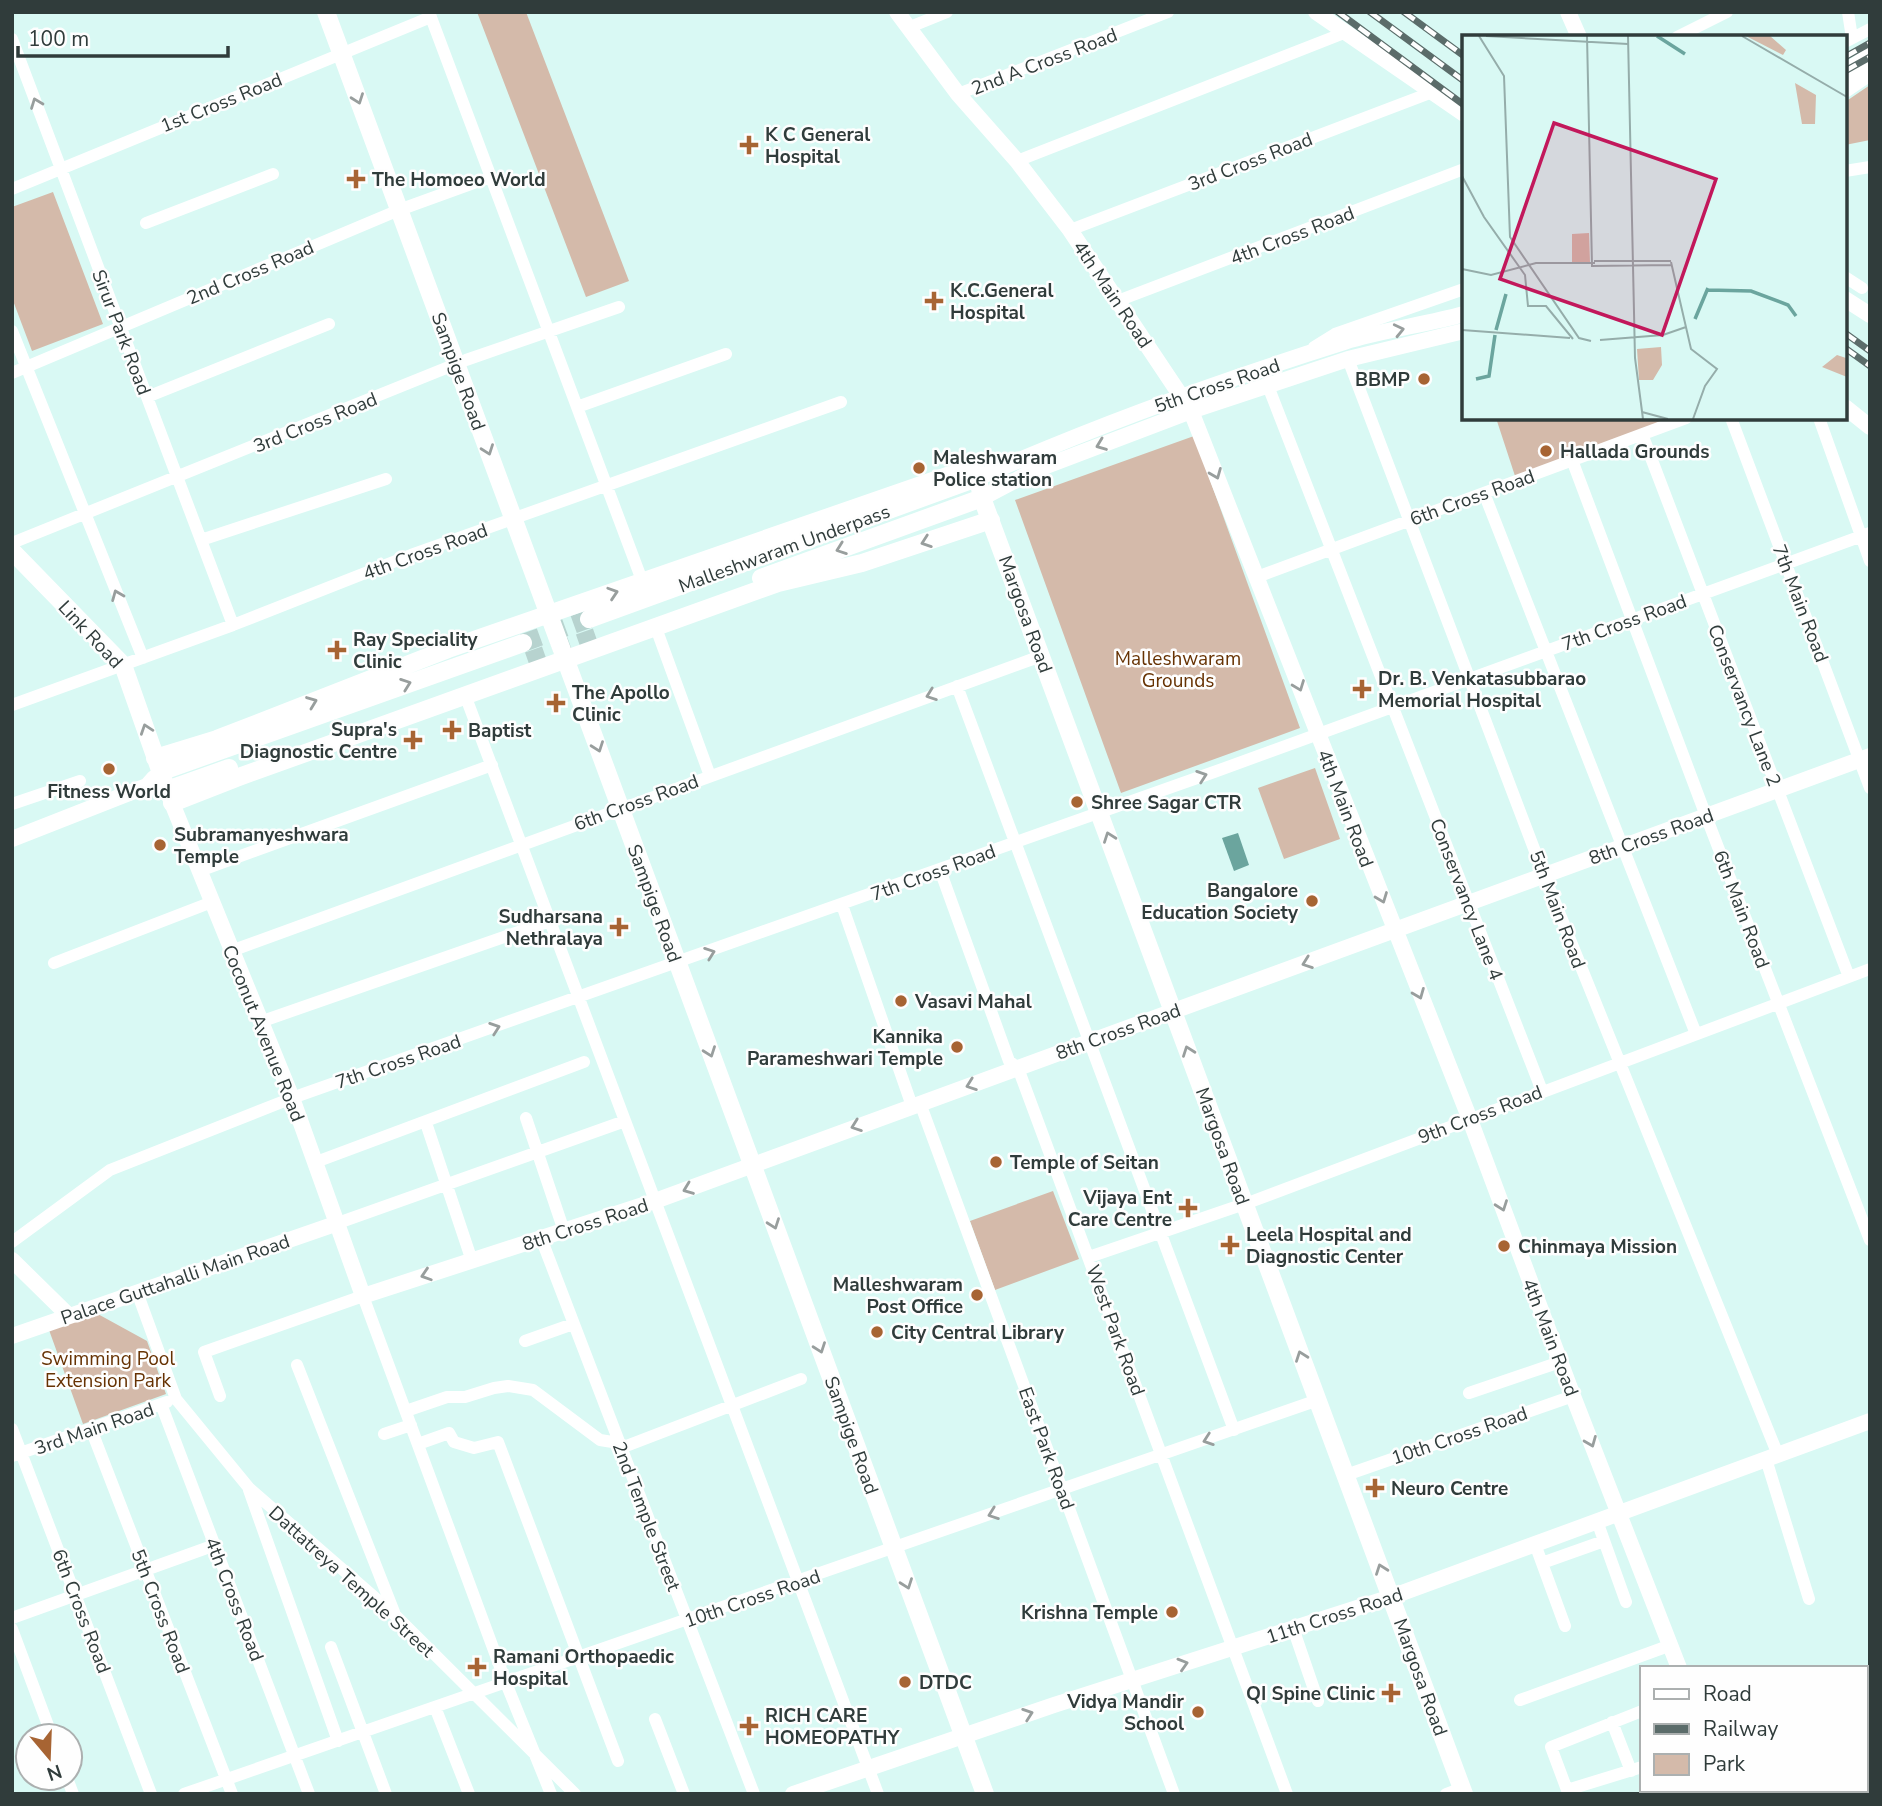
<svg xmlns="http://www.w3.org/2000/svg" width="1882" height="1806" viewBox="0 0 1882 1806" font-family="'Nunito Sans',sans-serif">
<rect width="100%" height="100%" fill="#d9f9f4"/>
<path fill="#d4baaa" d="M477,12H526L629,281L586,297Z
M1870,85V140L1845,145V102Z
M53,192L103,324L32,351L12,298V207Z
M1496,418H1676L1515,476Z
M1194,436L1300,728L1121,793L1015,500Z
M1315,768L1340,839L1284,859L1258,788Z
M1053,1191L1079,1259L995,1290L970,1221Z
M96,1313L147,1341L166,1394L83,1424L49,1330Z"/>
<path fill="#6ba59e" d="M1238,833L1249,865L1234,871L1222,838Z"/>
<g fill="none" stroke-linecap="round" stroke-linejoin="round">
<path stroke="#b7d3cf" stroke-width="18" stroke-dasharray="18 9" stroke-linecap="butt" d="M523,643L589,619
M528,661L596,637"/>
<path stroke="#fff" stroke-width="12" d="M429,12L643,583
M1848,12L1852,38
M910,27L947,12
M1677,37L1727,12
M12,39L233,625
M1845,42L1870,29
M958,94L1168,12
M1017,161L1344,33
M1845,171L1870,167
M12,189L431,17
M146,223L273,174
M1070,230L1430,93
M1845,277L1862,288
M1120,300L1464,169
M12,331L143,658
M1314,347L1335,334L1464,289
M1348,359L1544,875L1778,1455
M12,373L399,210L490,177
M1268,386L1542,1091
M147,397L329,324
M577,407L726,354
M1731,418L1870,788
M1819,418L1870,561
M1642,434L1849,977
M1572,460L1706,816L1870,1240
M1484,493L1696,1034
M201,540L386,479
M12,543L466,360L619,307
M1257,577L1686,418
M656,628L710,776
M957,686L1234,1430
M465,695L878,1794
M12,705L233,625L411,555L841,402
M12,804L80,781
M940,870L1009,1061L1018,1068L1287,1794
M199,871L492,765
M842,905L912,1106
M231,951L1041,656
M54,963L212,902
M260,1022L550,921
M920,1103L1174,1794
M526,1118L564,1231
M426,1123L472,1261
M316,1162L584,1062
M338,1223L625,1121
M541,1238L754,1794
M12,1242L110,1170L292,1098L1214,772L1870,533
M1089,1257L1253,1201L1870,969
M137,1292L176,1399L249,1488L396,1616L575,1794
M525,1341L573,1324
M297,1365L394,1612
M1469,1393L1560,1362
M220,1396L204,1352L363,1296L506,1683L551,1794
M161,1404L309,1794
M406,1411L447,1397H465L494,1388L508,1386L533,1390L600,1440L619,1443
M12,1429L151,1794
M91,1429L232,1794
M384,1434L411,1425
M418,1444L449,1433L454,1442L474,1448L498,1442L618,1761
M621,1448L801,1379
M12,1456L167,1402
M1766,1459L1809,1599
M1346,1475L1573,1396
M249,1490L338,1741
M1597,1521L1626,1602
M1535,1544L1565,1626
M1542,1563L1604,1541
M12,1618L215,1545
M1293,1628L1318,1701
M12,1629L52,1736
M331,1647L386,1794
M1520,1700L1671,1645
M435,1707L469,1794
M1642,1711L1551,1747L1567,1790L1642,1767
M655,1719L684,1794
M1612,1722L1631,1771
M67,1778L73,1794
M184,1794L1318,1400
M1446,1794L1462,1788"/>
<path stroke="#fff" stroke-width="16" d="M897,12L958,94L1017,161L1070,230L1191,411L1469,1117L1573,1396L1679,1668
M1316,12L1464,114
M1568,12L1579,37
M1845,72L1870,55
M1845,90L1870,73
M1845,299L1870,315
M1845,407L1870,427
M978,478C1097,425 1220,381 1344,342C1383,330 1424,325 1464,314
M982,498L1033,471L1191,411L1348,359L1464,331
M147,786L167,790L172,803L292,1098L363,1296L655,1201L1870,756
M12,839L147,786L154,778
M12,1260L68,1315
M12,1336L338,1223
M1726,1790L1727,1794
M793,1794L1054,1705L1391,1597L1870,1421"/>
<path stroke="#fff" stroke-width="18" d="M326,12L985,1794
M12,551L123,665L167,790L229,768
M761,578L982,498
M589,619L974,479
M155,758L217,739L448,649L947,476L976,469L982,498L1464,1794
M160,772L523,643
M172,803L236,778L778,583L862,563L991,520"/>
<defs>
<path id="rail" d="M1338,12L1464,105
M1370,12L1464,81
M1404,12L1464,56
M1845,57L1870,43
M1845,71L1870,57
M1845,333L1870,351
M1845,348L1870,366"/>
</defs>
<use href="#rail" stroke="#5b6c6a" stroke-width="7"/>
<use href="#rail" stroke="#fefefe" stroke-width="4.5" stroke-dasharray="13" stroke-linecap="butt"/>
</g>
<defs><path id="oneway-chevron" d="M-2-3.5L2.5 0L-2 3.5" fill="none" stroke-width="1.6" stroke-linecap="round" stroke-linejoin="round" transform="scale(1.75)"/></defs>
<g stroke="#989e9d">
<use href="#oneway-chevron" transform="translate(358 99) rotate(70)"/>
<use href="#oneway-chevron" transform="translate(36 103) rotate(-111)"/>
<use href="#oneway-chevron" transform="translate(1399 330) rotate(-13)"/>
<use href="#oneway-chevron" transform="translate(1101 445) rotate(159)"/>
<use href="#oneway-chevron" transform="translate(488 450) rotate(70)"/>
<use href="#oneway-chevron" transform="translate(1216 474) rotate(68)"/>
<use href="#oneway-chevron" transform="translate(926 542) rotate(161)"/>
<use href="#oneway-chevron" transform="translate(841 549) rotate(160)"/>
<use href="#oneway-chevron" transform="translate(613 593) rotate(-18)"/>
<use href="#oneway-chevron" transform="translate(117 595) rotate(-112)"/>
<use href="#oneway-chevron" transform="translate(406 684) rotate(-20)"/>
<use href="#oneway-chevron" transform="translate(1299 686) rotate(69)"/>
<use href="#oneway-chevron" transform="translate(931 695) rotate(160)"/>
<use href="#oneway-chevron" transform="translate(312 702) rotate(-21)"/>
<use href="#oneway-chevron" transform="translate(146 729) rotate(-109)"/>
<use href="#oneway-chevron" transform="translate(598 747) rotate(70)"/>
<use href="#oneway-chevron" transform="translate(1202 776) rotate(-19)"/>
<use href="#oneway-chevron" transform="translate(1109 837) rotate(-110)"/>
<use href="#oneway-chevron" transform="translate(1382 898) rotate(69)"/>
<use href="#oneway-chevron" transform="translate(710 953) rotate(-20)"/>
<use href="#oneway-chevron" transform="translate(1307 963) rotate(160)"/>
<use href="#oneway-chevron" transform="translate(1419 994) rotate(68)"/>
<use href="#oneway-chevron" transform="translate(495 1028) rotate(-19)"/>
<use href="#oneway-chevron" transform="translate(1188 1051) rotate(-110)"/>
<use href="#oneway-chevron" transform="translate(710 1052) rotate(70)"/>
<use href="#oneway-chevron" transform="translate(971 1085) rotate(160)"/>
<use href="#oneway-chevron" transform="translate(856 1126) rotate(160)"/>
<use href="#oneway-chevron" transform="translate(688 1189) rotate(159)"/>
<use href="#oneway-chevron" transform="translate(1502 1206) rotate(70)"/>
<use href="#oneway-chevron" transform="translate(774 1224) rotate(70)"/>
<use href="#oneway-chevron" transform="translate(426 1275) rotate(162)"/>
<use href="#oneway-chevron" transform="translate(820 1348) rotate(70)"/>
<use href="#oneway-chevron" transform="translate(1301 1356) rotate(-110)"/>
<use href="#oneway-chevron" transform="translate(1208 1440) rotate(161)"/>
<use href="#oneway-chevron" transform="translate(1591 1442) rotate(68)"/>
<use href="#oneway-chevron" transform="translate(993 1514) rotate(160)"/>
<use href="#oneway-chevron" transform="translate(1381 1569) rotate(-110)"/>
<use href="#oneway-chevron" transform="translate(907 1584) rotate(70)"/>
<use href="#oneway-chevron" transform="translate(1183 1664) rotate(-17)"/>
<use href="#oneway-chevron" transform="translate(1028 1714) rotate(-19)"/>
</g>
<g fill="#a76433" stroke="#fefefe" stroke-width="2.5">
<path d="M745.5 134.5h7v7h7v7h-7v7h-7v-7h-7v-7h7z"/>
<path d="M352.5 168.5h7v7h7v7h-7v7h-7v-7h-7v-7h7z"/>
<path d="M930.5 290.5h7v7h7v7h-7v7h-7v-7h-7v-7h7z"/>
<circle cx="1424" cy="379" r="7"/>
<circle cx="1546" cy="451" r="7"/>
<circle cx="919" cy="468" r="7"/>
<path d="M333.5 639.5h7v7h7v7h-7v7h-7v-7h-7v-7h7z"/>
<path d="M1358.5 678.5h7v7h7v7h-7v7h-7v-7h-7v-7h7z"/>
<path d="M552.5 692.5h7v7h7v7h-7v7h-7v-7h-7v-7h7z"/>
<path d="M448.5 719.5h7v7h7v7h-7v7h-7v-7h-7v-7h7z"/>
<path d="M409.5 729.5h7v7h7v7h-7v7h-7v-7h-7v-7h7z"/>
<circle cx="109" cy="769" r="7"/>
<circle cx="1077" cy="802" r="7"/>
<circle cx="160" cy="845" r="7"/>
<circle cx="1312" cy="901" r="7"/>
<path d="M615.5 916.5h7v7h7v7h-7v7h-7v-7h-7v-7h7z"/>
<circle cx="901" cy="1001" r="7"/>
<circle cx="957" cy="1047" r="7"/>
<circle cx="996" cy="1162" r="7"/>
<path d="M1184.5 1197.5h7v7h7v7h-7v7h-7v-7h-7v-7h7z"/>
<path d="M1226.5 1234.5h7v7h7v7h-7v7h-7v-7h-7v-7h7z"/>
<circle cx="1504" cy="1246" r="7"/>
<circle cx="977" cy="1295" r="7"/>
<circle cx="877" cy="1332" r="7"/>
<path d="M1371.5 1477.5h7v7h7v7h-7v7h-7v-7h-7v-7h7z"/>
<circle cx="1172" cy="1612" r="7"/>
<path d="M473.5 1656.5h7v7h7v7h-7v7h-7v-7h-7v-7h7z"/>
<circle cx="905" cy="1682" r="7"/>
<path d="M1387.5 1682.5h7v7h7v7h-7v7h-7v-7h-7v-7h7z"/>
<circle cx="1198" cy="1712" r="7"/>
<path d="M745.5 1715.5h7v7h7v7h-7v7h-7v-7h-7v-7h7z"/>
</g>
<g text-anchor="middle" stroke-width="5" stroke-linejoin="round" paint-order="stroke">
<g font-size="19" fill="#303c3b" stroke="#fefefe">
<text transform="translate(1044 61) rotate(-21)" y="7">2nd A Cross Road</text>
<text transform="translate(221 102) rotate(-22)" y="7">1st Cross Road</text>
<text transform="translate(1250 161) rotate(-21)" y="7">3rd Cross Road</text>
<text transform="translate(1292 235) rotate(-21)" y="7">4th Cross Road</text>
<text transform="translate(250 272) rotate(-23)" y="7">2nd Cross Road</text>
<text transform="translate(1113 294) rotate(56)" y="7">4th Main Road</text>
<text transform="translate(122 332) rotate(69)" y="7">Sirur Park Road</text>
<text transform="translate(459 371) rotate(70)" y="7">Sampige Road</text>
<text transform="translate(1217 385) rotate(-19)" y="7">5th Cross Road</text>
<text transform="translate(315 422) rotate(-22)" y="7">3rd Cross Road</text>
<text transform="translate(1472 497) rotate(-20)" y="7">6th Cross Road</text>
<text transform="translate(784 548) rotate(-20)" y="7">Malleshwaram Underpass</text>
<text transform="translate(425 551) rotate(-20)" y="7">4th Cross Road</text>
<text transform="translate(1801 603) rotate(69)" y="7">7th Main Road</text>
<text transform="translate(1026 614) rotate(70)" y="7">Margosa Road</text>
<text transform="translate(1624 622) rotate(-20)" y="7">7th Cross Road</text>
<text transform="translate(91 634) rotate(47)" y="7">Link Road</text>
<text transform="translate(1745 705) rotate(69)" y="7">Conservancy Lane 2</text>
<text transform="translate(636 802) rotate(-20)" y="7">6th Cross Road</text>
<text transform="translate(1346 808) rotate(69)" y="7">4th Main Road</text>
<text transform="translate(1651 836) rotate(-20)" y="7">8th Cross Road</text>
<text transform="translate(933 872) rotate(-20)" y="7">7th Cross Road</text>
<text transform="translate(1467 899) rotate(69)" y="7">Conservancy Lane 4</text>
<text transform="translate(655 903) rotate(70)" y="7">Sampige Road</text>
<text transform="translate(1558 909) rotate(69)" y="7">5th Main Road</text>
<text transform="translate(1742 909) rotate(69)" y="7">6th Main Road</text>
<text transform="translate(1118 1031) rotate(-20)" y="7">8th Cross Road</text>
<text transform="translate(264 1033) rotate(68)" y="7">Coconut Avenue Road</text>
<text transform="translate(398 1061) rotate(-19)" y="7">7th Cross Road</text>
<text transform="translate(1480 1114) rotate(-21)" y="7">9th Cross Road</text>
<text transform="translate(1223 1146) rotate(70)" y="7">Margosa Road</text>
<text transform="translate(585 1224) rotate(-18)" y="7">8th Cross Road</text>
<text transform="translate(175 1279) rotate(-19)" y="7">Palace Guttahalli Main Road</text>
<text transform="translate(1116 1330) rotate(70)" y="7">West Park Road</text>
<text transform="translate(1551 1337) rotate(69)" y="7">4th Main Road</text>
<text transform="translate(94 1428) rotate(-19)" y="7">3rd Main Road</text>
<text transform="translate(852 1435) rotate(70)" y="7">Sampige Road</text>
<text transform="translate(1459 1435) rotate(-19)" y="7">10th Cross Road</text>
<text transform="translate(1047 1448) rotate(70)" y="7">East Park Road</text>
<text transform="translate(647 1516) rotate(69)" y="7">2nd Temple Street</text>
<text transform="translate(352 1581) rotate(42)" y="7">Dattatreya Temple Street</text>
<text transform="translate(752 1598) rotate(-19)" y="7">10th Cross Road</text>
<text transform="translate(235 1599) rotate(69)" y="7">4th Cross Road</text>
<text transform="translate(82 1611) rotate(69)" y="7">6th Cross Road</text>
<text transform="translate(161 1611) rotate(69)" y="7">5th Cross Road</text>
<text transform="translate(1334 1615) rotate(-18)" y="7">11th Cross Road</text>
<text transform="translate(1421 1677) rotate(70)" y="7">Margosa Road</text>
</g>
<g font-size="19" font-weight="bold" fill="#303c3b" stroke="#fefefe" text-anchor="start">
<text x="765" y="141">K C General<tspan x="765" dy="22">Hospital</tspan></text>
<text x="372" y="186">The Homoeo World</text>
<text x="950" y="297">K.C.General<tspan x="950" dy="22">Hospital</tspan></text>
<text x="1410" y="386" text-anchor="end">BBMP</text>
<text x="1560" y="458">Hallada Grounds</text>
<text x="933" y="464">Maleshwaram<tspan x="933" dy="22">Police station</tspan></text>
<text x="353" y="646">Ray Speciality<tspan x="353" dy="22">Clinic</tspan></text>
<text x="1378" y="685">Dr. B. Venkatasubbarao<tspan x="1378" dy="22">Memorial Hospital</tspan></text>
<text x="572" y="699">The Apollo<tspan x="572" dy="22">Clinic</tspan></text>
<text x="397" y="736" text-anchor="end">Supra's<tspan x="397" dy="22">Diagnostic Centre</tspan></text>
<text x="468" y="737">Baptist</text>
<text x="109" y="798" text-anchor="middle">Fitness World</text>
<text x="1091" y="809">Shree Sagar CTR</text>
<text x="174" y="841">Subramanyeshwara<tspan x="174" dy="22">Temple</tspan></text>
<text x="1298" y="897" text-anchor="end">Bangalore<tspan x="1298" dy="22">Education Society</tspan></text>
<text x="603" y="923" text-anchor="end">Sudharsana<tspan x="603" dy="22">Nethralaya</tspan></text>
<text x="915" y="1008">Vasavi Mahal</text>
<text x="943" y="1043" text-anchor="end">Kannika<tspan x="943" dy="22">Parameshwari Temple</tspan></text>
<text x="1010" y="1169">Temple of Seitan</text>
<text x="1172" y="1204" text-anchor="end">Vijaya Ent<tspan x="1172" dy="22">Care Centre</tspan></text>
<text x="1246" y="1241">Leela Hospital and<tspan x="1246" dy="22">Diagnostic Center</tspan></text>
<text x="1518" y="1253">Chinmaya Mission</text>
<text x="963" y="1291" text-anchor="end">Malleshwaram<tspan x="963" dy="22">Post Office</tspan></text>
<text x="891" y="1339">City Central Library</text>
<text x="1391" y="1495">Neuro Centre</text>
<text x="1158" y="1619" text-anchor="end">Krishna Temple</text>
<text x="493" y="1663">Ramani Orthopaedic<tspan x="493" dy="22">Hospital</tspan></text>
<text x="919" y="1689">DTDC</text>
<text x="1375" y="1700" text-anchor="end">QI Spine Clinic</text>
<text x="1184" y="1708" text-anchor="end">Vidya Mandir<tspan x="1184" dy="22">School</tspan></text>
<text x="765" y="1722">RICH CARE<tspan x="765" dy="22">HOMEOPATHY</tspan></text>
</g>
<g font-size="19" fill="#663203" stroke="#fefefe">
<text x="1178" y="665">Malleshwaram<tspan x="1178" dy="22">Grounds</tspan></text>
<text x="108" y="1365">Swimming Pool<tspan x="108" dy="22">Extension Park</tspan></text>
</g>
</g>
<g transform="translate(1462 35)">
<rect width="385" height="385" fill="#d9f9f4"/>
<path d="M284,1H308L324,15L321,20ZM333,48L354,60L353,89H340ZM127,198L128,227H110V199ZM199,312L200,330L191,345H177L175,314ZM375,320L384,323L385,342L360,332Z" fill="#d4baaa"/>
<path fill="none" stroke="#6ba59e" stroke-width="3.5" d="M195,1L223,19M246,255L289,256L326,270L334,281M233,284L246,253M34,295L44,259M14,344L27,341L33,300"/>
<path fill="none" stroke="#95adaa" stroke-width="2" d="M17,1L42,41L48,202L117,303L129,306M24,1L166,9M125,1L130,231L210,230M166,1L173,323L181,384M280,1L385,62M0,141L22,182L63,240L66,271H84L111,304M132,226H209M209,227L229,314L255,334L243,351L231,384M0,234L29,240L74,228H133M0,295L108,303M138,305L201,300L224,292M180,377L206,384"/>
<path fill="#c2185b" fill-opacity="0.15" stroke="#c2185b" stroke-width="3.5" d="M92,88L254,144L200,300L38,244Z"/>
<rect width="385" height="385" fill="none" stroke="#303c3b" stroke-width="3.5"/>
</g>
<rect width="1882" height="1806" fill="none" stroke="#303c3b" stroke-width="28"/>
<rect x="1640" y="1666" width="228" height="126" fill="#fefefe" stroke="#acb0b0" stroke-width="2"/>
<rect x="1654" y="1689" width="35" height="10" fill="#ffffff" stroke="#acb0b0" stroke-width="2"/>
<text x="1703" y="1701" font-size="21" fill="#303c3b">Road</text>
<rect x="1654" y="1724" width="35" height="10" fill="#5b6c6a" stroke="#acb0b0" stroke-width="2"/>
<text x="1703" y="1736" font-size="21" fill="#303c3b">Railway</text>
<rect x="1654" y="1754" width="35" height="21" fill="#d4baaa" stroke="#acb0b0" stroke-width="2"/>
<text x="1703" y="1771" font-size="21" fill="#303c3b">Park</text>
<g transform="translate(49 1757) rotate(161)"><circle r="33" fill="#fefefe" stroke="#acb0b0" stroke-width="2"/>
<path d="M0-5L12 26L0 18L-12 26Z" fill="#a76433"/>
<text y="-10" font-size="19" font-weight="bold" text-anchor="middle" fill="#303c3b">N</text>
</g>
<path d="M18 46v10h210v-10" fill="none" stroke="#303c3b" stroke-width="3.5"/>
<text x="28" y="46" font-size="21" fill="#303c3b" stroke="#fefefe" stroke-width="5" paint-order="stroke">100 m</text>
</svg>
